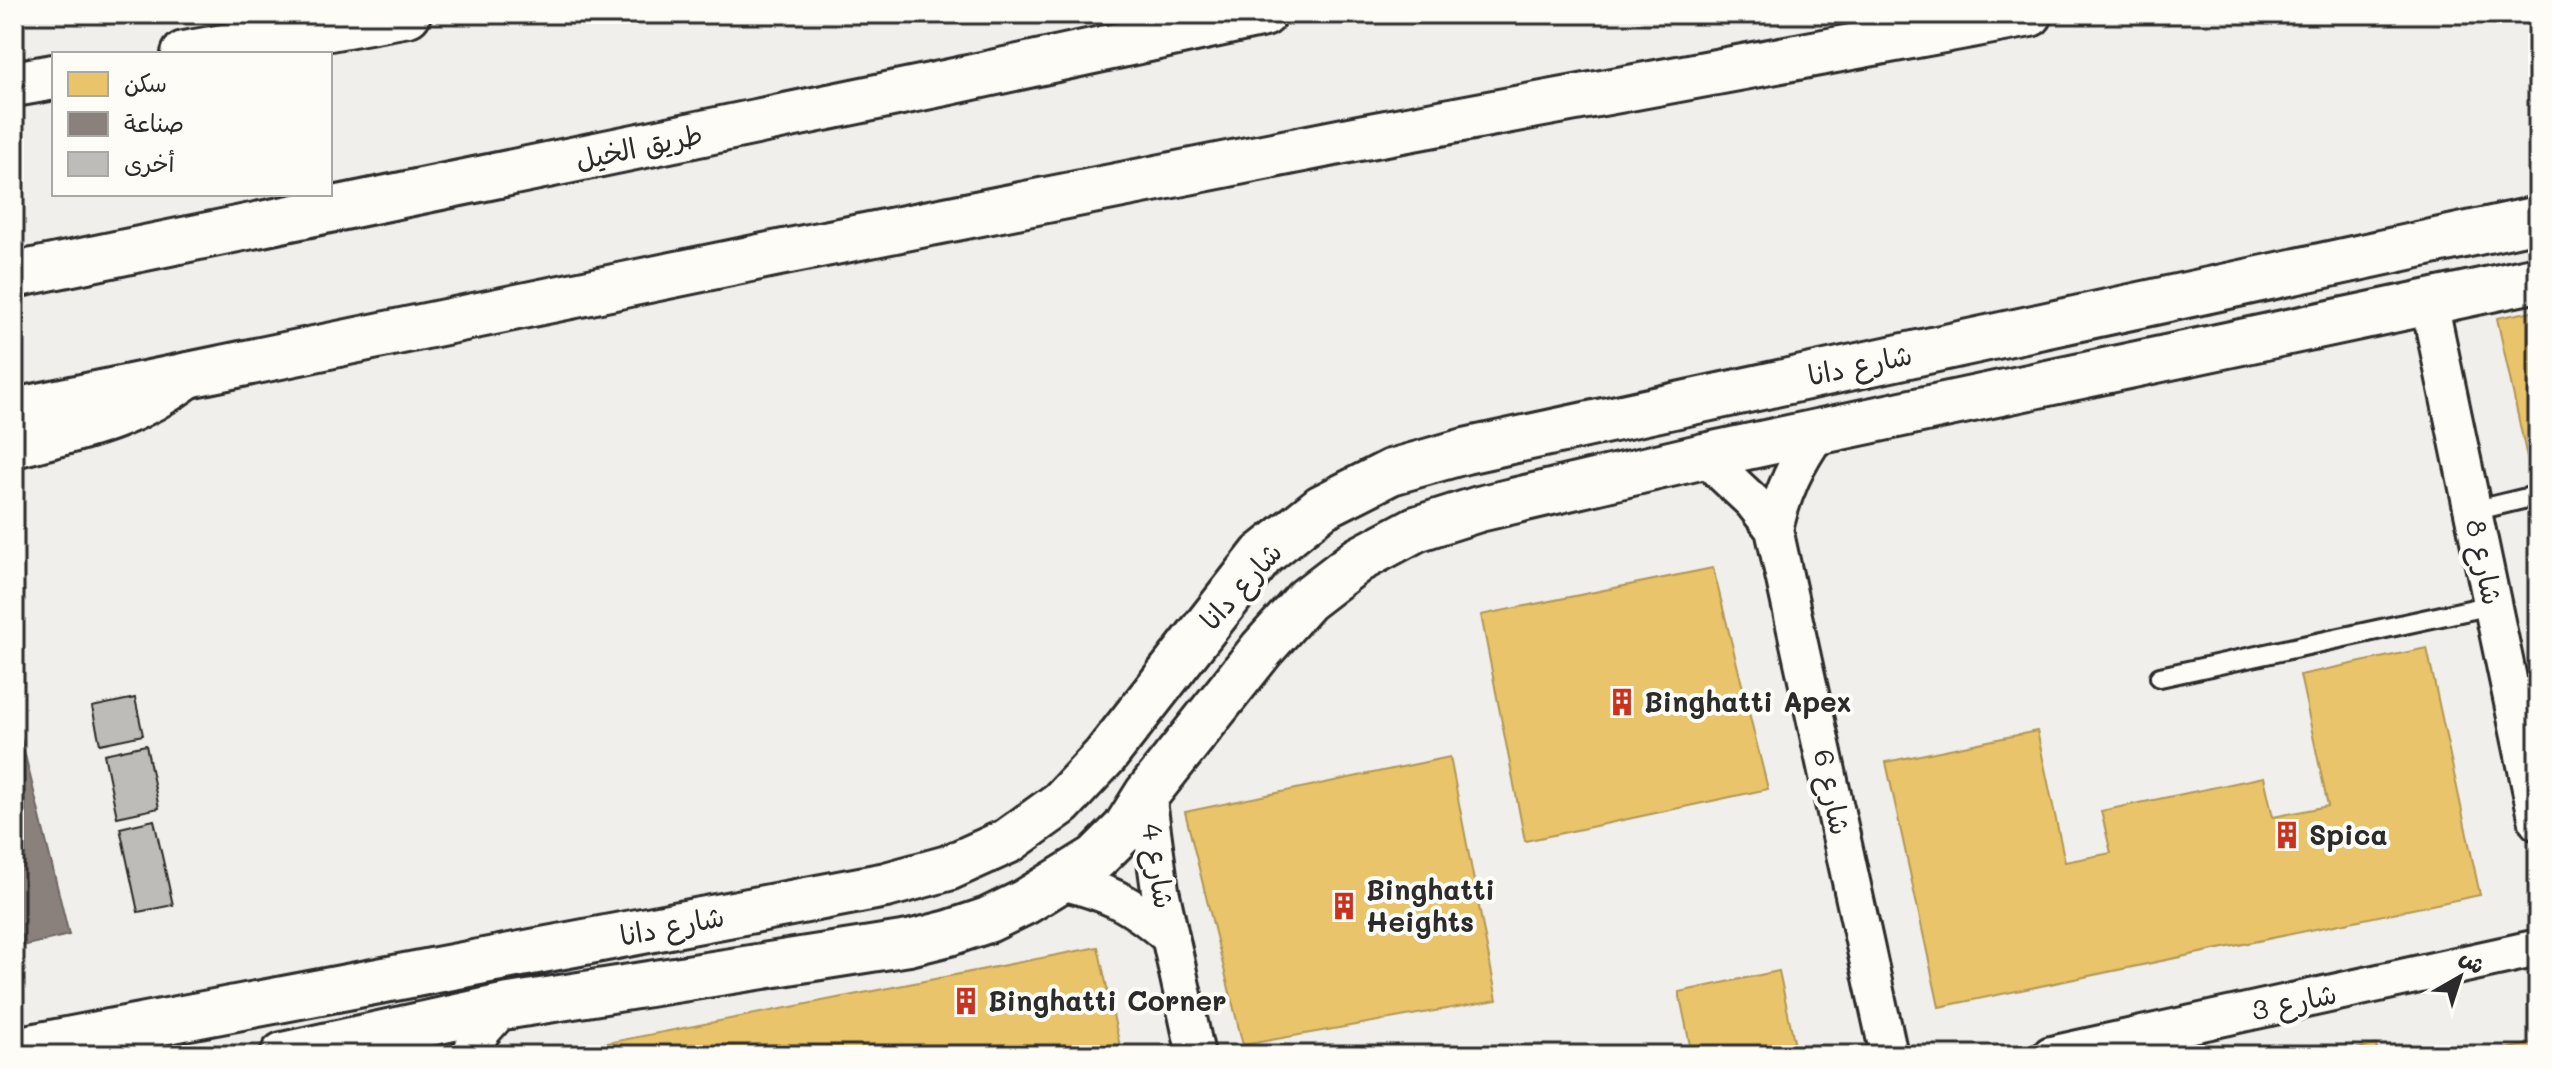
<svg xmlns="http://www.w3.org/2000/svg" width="2552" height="1069" viewBox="0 0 2552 1069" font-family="Mali,'Playpen Sans Arabic',sans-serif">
<rect width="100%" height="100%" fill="#f0efeb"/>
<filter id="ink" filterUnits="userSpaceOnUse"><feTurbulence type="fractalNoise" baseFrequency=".0125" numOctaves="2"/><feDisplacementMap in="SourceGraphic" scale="16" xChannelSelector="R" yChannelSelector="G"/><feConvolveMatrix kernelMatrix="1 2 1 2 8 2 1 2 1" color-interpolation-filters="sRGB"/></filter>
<g filter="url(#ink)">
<path fill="#e9c46a" stroke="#b09657" stroke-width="2" d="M2538,310V509L2497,318Z
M1713,568L1768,789L1525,841L1481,615Z
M2427,648L2480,895L1939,1007L1886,762L2037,731L2065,862L2111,853L2101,811L2264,777L2273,817L2328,806L2300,675Z
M1450,757L1497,1000L1243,1045L1185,812Z
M1098,947L1122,1055H546Z
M1779,971L1797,1055H1692L1679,992Z
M2538,1042V1055H2478Z
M2376,1045L2378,1055H2328Z"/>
<path fill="#8a817c" stroke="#6e6764" stroke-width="2" d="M14,710L69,935L14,948Z"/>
<path fill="#bdbcb8" stroke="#2b2b2b" stroke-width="2" d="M135,698L143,735L100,744L92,707Z
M146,745L159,808L117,817L104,754Z
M154,820L173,905L138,912L120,828Z"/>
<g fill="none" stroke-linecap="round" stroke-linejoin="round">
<defs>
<path id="lane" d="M2473,511L2535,496
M2160,677L2492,605"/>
<path id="street" d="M2429,302L2538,822
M1818,432C1796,463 1783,491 1774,529L1889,1055
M1704,456L1753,502L1774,529
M1147,794L1160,890L1196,1055
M1061,881C1111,893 1132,904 1170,937
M470,1055L481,1032L503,1007
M2051,1055L2538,948"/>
<path id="secondary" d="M14,445C83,427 129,419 188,375
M14,1050L886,885L948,868L1008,841L1061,803L1105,756L1262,555L1322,507L1391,472L1465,451L2538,219
M283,1055L503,1007L909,943L949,933L988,920L1025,902L1096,858L1125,829L1147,794L1262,649L1306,600L1358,560L1416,529L1479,509L1704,456L2538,279"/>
<path id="highway" d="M184,54L408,14
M14,84L54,77
M14,275L945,83L1264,14
M14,411L774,254L1359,138L2030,14"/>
</defs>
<use href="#lane" stroke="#2b2b2b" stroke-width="24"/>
<use href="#street" stroke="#2b2b2b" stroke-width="42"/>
<use href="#secondary" stroke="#2b2b2b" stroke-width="50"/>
<use href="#highway" stroke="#2b2b2b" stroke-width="50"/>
<use href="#lane" stroke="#fdfcf7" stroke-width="18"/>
<use href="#street" stroke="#fdfcf7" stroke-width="36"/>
<use href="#secondary" stroke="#fdfcf7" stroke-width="44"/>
<use href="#highway" stroke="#fdfcf7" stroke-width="44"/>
</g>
</g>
<defs>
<symbol id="building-bare" viewBox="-9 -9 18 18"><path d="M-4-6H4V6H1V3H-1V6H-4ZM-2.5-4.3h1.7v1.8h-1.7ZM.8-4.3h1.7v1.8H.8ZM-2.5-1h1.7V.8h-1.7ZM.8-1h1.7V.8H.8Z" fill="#c8321e" stroke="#fdfcf7" stroke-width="2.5" paint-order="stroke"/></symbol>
</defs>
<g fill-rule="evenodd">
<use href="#building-bare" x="1602" y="682" width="40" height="40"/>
<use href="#building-bare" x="2267" y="815" width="40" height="40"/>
<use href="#building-bare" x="1324" y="886" width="40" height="40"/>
<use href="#building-bare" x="946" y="981" width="40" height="40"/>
</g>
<g text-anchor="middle" stroke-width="8" stroke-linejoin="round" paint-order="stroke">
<g font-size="28" fill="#2b2b2b" stroke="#fdfcf7">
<text transform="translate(639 147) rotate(-12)" y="10">طريق الخيل</text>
<text transform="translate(1860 365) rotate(-12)" y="10">شارع دانا</text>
<text transform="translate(2484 562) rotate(78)" y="10">شارع 8</text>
<text transform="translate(1241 586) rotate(-48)" y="10">شارع دانا</text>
<text transform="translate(1832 792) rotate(78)" y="10">شارع 6</text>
<text transform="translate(1158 866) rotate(81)" y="10">شارع 4</text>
<text transform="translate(672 926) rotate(-11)" y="10">شارع دانا</text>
<text transform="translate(2294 1002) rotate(-12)" y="10">شارع 3</text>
</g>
<g font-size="28" font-weight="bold" fill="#2b2b2b" stroke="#fdfcf7" text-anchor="start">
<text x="1644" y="712">Binghatti Apex</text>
<text x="2309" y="845">Spica</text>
<text x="1366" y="900">Binghatti<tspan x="1366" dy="32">Heights</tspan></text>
<text x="988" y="1011">Binghatti Corner</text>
</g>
</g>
<rect width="2552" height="1069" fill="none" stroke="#fdfcf7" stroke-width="48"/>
<rect x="24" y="24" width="2504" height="1021" fill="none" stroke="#2b2b2b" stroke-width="3" filter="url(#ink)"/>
<rect x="52" y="52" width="280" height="144" fill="#fdfcf7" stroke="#a9a8a5" stroke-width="2"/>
<rect x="68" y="72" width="40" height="24" fill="#e9c46a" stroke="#a9a8a5" stroke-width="2"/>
<text x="124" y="92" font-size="24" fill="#2b2b2b">سكن</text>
<rect x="68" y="112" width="40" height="24" fill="#8a817c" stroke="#a9a8a5" stroke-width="2"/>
<text x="124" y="132" font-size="24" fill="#2b2b2b">صناعة</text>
<rect x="68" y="152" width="40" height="24" fill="#bdbcb8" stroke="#a9a8a5" stroke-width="2"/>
<text x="124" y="172" font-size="24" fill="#2b2b2b">أخرى</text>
<g transform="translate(2460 977) rotate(39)" stroke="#fdfcf7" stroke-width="6" paint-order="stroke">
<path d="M0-6L14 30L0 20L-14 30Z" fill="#2b2b2b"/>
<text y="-12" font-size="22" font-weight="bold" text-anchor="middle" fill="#2b2b2b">ش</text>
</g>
</svg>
